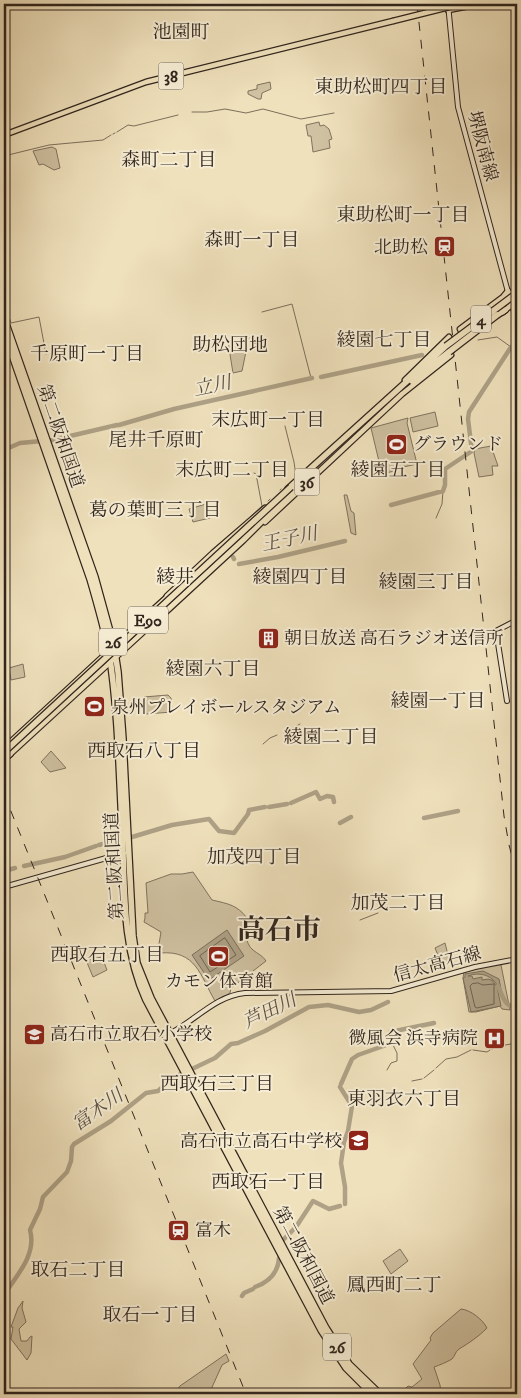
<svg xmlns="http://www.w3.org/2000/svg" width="521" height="1398" viewBox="0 0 521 1398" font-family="'IM FELL DW Pica','Noto Serif JP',serif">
<rect width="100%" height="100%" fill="#efe1bc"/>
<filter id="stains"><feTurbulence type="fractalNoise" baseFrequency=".004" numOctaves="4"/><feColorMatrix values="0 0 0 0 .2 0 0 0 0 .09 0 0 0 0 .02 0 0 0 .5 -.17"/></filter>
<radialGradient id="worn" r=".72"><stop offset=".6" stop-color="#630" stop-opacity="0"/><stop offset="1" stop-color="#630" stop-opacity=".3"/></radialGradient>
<path fill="#cfc1a1" stroke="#80735f" d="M270,82L271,89L262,93L261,99H258L248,94V91L257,89V85Z
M319,122L320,126L324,125L329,129L332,139L329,140L330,148L313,152L311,136H308L306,125Z
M52,147L56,149L60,168L54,170L43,164L39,165L33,151Z
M249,337L242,371L233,373L228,342Z
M435,412L438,426L413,432L410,418Z
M408,418L407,423L417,464L394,469V471L382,474L371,428Z
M491,446L498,466H492L493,475L479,477L474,453L475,449Z
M344,495H347L351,511L354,513L356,535L351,533Z
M206,504L210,518L193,522L189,509Z
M23,664L25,677L11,680L9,668Z
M168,695L171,698L172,712L146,714L144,697Z
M51,751L66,768L50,772L41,762Z
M193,872L212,900C229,904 237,905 247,918C244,927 245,944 253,950C258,954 262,955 266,961L231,988L230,993L215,1001C200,975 196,950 160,953L163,947L159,944L161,932L144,922L145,918V913H148L146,883L171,874H182Z
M445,943L450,963L442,965L435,948Z
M102,957L107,970L93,977L86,960Z
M499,964L501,965L510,1010L502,1009L500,1006L476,1012H469L463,978L464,972Z
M400,1249L408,1261L391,1274L383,1261Z
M23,1301L22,1308L26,1322L19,1329L21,1341H27L30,1337L32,1336L31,1353L27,1360L11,1339L13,1327H11L18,1308Z
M461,1309C471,1310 483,1320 487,1328C478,1337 469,1343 459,1349C455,1352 455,1356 452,1359C447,1362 440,1365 434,1367L440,1385L441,1394C431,1394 425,1392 415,1394L406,1388L408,1386L412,1387L422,1379L413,1364L431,1340L430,1338L433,1333Z
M226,1354L229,1361L222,1365L209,1394H174L180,1386Z"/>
<path fill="#aea186" stroke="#7c6f5c" d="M227,930L244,956L209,980L192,955Z
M483,971L499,979L501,989L499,990C495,976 481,971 468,976H472L473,979L482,977V980L489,979L490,980H492L497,987L501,1006L471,1012L463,978L465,977V974Z"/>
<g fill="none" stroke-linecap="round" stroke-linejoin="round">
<path stroke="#6f6352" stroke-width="1" d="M225,938L236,955L210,972L200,956Z
M223,947L227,951V954L214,963H211L209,957Z
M478,983L483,985L494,984V1004L477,1008L475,1007L470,986L472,984Z"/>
<path stroke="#7c6f5c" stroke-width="1" d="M192,112H207L225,109L246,113L263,109L301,119L334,113
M117,132L128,125L134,126L178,115
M113,134L115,133
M4,156L49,145L103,140L111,135
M4,302L11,323L39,317L46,354
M262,312L292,304L311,378
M478,340L497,337L511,347
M274,387L275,388
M285,426L294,462L296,476
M280,490L281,489
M268,501L270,499
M249,518L262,506L256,474L254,473
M436,518L442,504L443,491
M284,733L300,724
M263,744L270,738L277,735
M360,920L378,913
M492,1049L499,1046L517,1043
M473,1050L487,1052L490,1050
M436,1068L446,1059L457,1057L471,1050
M387,1070L391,1063L397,1061V1053L392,1043
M424,1078L434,1070
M412,1081L422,1079"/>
<path stroke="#aea186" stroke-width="4.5" d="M321,377L422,355
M119,425L174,409L312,378
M4,450L20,443L53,440L117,425
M391,505L443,491L445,485V469L472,451L468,419L469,412L511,347L517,343
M233,557L234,559
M239,564L278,557L345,541
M291,803L316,792L320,799L327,796L333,797L334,802
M269,807L287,804
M424,818L458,811
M340,823L351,817
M132,837L172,825L209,819L219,831L234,833L248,814L249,810L265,807
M99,845L119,840
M24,866L65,857L96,846
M8,870L15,868
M498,986C503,997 504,1006 517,1008
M192,1069L215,1058L231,1044L238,1043L265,1031L309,1007L328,1005L359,1012L371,1010L388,1002
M341,1084L352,1059L358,1055L392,1043L390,1032L434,1023
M340,1087L352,1106L348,1131L344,1142L341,1163L345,1187V1204
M282,1241L296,1227L313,1201L329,1209L340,1206
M255,1287C269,1282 278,1273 279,1258
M4,1295C16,1276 37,1255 30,1230L40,1209L43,1197L67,1172L71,1161L72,1147L74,1144L111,1121L146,1093L158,1091L174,1077L181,1074
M242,1296L244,1293L253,1289"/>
<defs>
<path id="secondary" d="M448,4L458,107L508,292
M511,303L517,320
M507,701L497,637L494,632L517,620
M4,887L124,853
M169,1034C195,1021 215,996 245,993L391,991L475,967L517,959"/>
<path id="primary" d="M448,10L480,4
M4,135L146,82L393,21
M509,295L517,289
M503,312L517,300
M463,335L460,329L503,297L508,291
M405,380L449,337
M265,522L402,394L451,355
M167,596L213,553L265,508
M4,748L150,613
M8,756L166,611"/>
<path id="highway" d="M504,299L509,295
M497,315L505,310
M4,318L95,577L114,646L118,672L123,739L133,936L137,963L151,998L326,1328L349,1364L380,1394
M4,332L90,579C97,603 104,627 109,652C118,709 119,768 122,825C125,884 121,946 146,1000L321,1330L346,1368L372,1394
M412,381L449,352
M288,489L446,346
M165,612L243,540L295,488
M149,614L170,595
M4,748L5,747
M4,759L10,754"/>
</defs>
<use href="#secondary" stroke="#30251d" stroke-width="6"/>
<use href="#primary" stroke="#30251d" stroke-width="7"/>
<use href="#highway" stroke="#30251d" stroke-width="8"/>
<use href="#secondary" stroke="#f5ecd3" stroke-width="4"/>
<use href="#primary" stroke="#efe1bc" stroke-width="4.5"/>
<use href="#highway" stroke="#efe1bc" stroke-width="5.5"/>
<path stroke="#30251d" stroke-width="1" stroke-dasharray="9 9" stroke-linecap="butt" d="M417,4L504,816L509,845L517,875
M4,794L246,1394"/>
<defs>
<path id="primary-bridge" d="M393,21L461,4"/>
<path id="highway-bridge" d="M446,346L517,293
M449,352L497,315
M4,752L291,487"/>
</defs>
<use href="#primary-bridge" stroke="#30251d" stroke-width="7" stroke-linecap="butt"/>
<use href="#highway-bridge" stroke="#30251d" stroke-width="8" stroke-linecap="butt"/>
<use href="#primary-bridge" stroke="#efe1bc" stroke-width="4.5"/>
<use href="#highway-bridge" stroke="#efe1bc" stroke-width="5.5"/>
</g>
<defs>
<symbol id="station-square" viewBox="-11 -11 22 22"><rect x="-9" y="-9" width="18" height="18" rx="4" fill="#8f2418" stroke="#f5ecd3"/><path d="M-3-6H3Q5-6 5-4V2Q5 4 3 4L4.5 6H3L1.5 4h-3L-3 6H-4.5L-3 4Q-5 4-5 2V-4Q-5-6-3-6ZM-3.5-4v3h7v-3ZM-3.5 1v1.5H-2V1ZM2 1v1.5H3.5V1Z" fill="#fff"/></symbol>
<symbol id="stadium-square" viewBox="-11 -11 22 22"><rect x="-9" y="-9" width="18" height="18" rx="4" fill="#8f2418" stroke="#f5ecd3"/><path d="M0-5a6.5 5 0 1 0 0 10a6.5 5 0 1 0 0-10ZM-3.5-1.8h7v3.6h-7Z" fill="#fff"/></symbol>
<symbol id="building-square" viewBox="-11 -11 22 22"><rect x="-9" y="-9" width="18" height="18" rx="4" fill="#8f2418" stroke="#f5ecd3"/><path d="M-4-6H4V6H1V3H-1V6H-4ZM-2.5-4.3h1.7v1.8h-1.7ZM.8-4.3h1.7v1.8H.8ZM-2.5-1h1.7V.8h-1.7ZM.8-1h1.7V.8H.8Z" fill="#fff"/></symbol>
<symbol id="school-square" viewBox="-11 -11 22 22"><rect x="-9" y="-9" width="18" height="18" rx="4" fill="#8f2418" stroke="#f5ecd3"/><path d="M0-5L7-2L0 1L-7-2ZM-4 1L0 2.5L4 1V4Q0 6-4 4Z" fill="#fff"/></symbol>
<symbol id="hospital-square" viewBox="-11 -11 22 22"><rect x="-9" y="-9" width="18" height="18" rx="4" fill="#8f2418" stroke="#f5ecd3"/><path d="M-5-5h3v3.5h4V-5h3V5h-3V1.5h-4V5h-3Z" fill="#fff"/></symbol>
</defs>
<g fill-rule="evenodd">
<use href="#station-square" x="432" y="234" width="25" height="25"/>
<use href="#stadium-square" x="384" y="432" width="25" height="25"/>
<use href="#building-square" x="256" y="626" width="25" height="25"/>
<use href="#stadium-square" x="82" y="694" width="25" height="25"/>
<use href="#stadium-square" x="206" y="944" width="25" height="25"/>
<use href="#school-square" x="22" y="1022" width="25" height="25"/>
<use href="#hospital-square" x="482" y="1026" width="25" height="25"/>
<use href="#school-square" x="346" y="1128" width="25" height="25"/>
<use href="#station-square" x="166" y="1218" width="25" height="25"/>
</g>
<g text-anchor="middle" stroke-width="4" stroke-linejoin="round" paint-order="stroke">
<g fill="#f5ecd3" stroke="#6b6154" stroke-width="1">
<rect x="158.5" y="62.5" width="25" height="27" rx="4"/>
<rect x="471" y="305.5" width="20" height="27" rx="4"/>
<rect x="294.5" y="468.5" width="25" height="27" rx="4"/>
<rect x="128" y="606.5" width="40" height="27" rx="4"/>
<rect x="99" y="628.5" width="28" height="27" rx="4"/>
<rect x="323" y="1333.5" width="28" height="27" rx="4"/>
</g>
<g font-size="16" font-weight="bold" fill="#30251d">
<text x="171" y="82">38</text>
<text x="481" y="325">4</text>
<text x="307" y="488">36</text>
<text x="148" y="626">E90</text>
<text x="113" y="648">26</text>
<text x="337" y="1353">26</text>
</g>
<g font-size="18" fill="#30251d" stroke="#f5ecd3">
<text transform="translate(483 146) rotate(75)" y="6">堺阪南線</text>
<text transform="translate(61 436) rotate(71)" y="6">第二阪和国道</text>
<text transform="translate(114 866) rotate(-93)" y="6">第二阪和国道</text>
<text transform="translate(437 964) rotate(-15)" y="6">信太高石線</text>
<text transform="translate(304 1255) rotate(62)" y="6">第二阪和国道</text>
</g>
<g font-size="18" fill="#30251d" stroke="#f5ecd3" text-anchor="start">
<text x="428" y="253" text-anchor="end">北助松</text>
<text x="413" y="450">グラウンド</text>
<text x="284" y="644">朝日放送 高石ラジオ送信所</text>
<text x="111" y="713">泉州プレイボールスタジアム</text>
<text x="219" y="987" text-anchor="middle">カモン体育館</text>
<text x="50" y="1040">高石市立取石小学校</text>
<text x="478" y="1044" text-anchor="end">微風会 浜寺病院</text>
<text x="342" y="1147" text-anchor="end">高石市立高石中学校</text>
<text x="195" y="1236">富木</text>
</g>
<g font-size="19" fill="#30251d" stroke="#f5ecd3">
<text x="181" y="38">池園町</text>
<text x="381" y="93">東助松町四丁目</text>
<text x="169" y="166">森町二丁目</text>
<text x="403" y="221">東助松町一丁目</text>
<text x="252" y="246">森町一丁目</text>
<text x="384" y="346">綾園七丁目</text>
<text x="230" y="351">助松団地</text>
<text x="87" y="360">千原町一丁目</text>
<text x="268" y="426">末広町一丁目</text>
<text x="156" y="446">尾井千原町</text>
<text x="232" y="476">末広町二丁目</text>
<text x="398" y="476">綾園五丁目</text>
<text x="155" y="516">葛の葉町三丁目</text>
<text x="175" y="583">綾井</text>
<text x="300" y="583">綾園四丁目</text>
<text x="426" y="588">綾園三丁目</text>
<text x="213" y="675">綾園六丁目</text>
<text x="438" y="707">綾園一丁目</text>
<text x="331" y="743">綾園二丁目</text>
<text x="144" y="757">西取石八丁目</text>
<text x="254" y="863">加茂四丁目</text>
<text x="398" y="909">加茂二丁目</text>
<text x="107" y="961">西取石五丁目</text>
<text x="217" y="1090">西取石三丁目</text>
<text x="404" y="1105">東羽衣六丁目</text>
<text x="268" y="1188">西取石一丁目</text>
<text x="78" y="1276">取石二丁目</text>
<text x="394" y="1291">鳳西町二丁</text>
<text x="150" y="1321">取石一丁目</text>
</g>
<g font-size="19" font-style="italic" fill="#5c5042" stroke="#f5ecd3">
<text transform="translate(212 385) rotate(-12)" y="7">立川</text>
<text transform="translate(289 538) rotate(-12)" y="7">王子川</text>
<text transform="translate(269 1010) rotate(-26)" y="7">芦田川</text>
<text transform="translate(97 1109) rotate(-35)" y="7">富木川</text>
</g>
<g font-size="28" font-weight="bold" fill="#30251d" stroke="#f5ecd3">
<text x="279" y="939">高石市</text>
</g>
</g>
<rect width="521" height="1398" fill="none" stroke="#efe1bc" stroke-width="20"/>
<rect x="5" y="5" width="511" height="1388" fill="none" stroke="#30251d" stroke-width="2.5"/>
<rect x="10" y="10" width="501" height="1378" fill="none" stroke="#30251d"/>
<rect width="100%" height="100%" filter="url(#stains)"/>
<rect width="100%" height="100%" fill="url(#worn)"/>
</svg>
